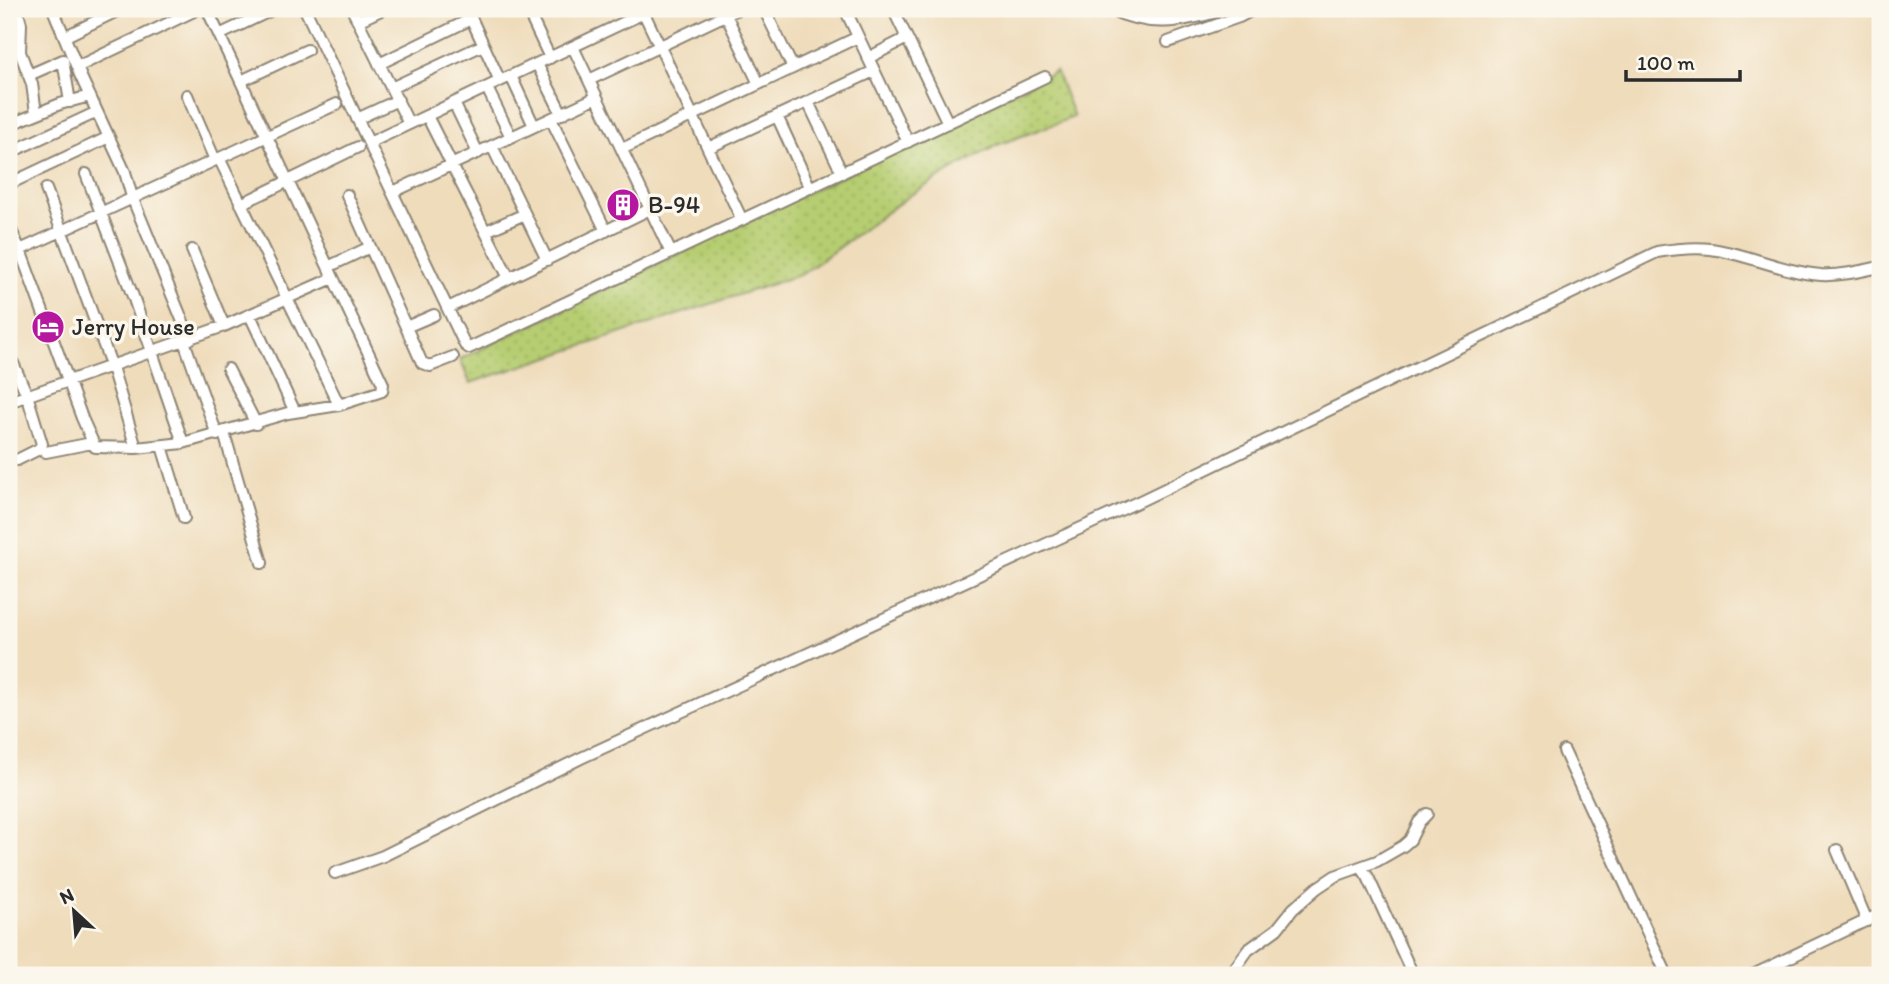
<svg xmlns="http://www.w3.org/2000/svg" width="1889" height="984" viewBox="0 0 1889 984" font-family="Itim,sans-serif">
<defs>
<pattern id="park-dots" width="8" height="8" patternUnits="userSpaceOnUse" patternTransform="scale(1.75)"><rect width="8" height="8" fill="#b6cd71"/><path d="M2 2h.1M6 6h.1" fill="none" stroke="#9db062" stroke-width="1.8" stroke-linecap="round"/></pattern>
</defs>
<rect width="100%" height="100%" fill="#fbf7ec"/>
<filter id="ink" filterUnits="userSpaceOnUse"><feTurbulence type="fractalNoise" baseFrequency=".0143" numOctaves="2"/><feDisplacementMap in="SourceGraphic" scale="14" xChannelSelector="R" yChannelSelector="G"/><feConvolveMatrix kernelMatrix="1 2 1 2 8 2 1 2 1" color-interpolation-filters="sRGB"/></filter>
<filter id="wash" filterUnits="userSpaceOnUse"><feTurbulence type="fractalNoise" baseFrequency=".00686" numOctaves="4" result="noise"/><feDisplacementMap in="SourceGraphic" scale="28" xChannelSelector="R" yChannelSelector="G"/><feGaussianBlur stdDeviation="1.57" result="paint"/><feColorMatrix in="noise" values="0 0 0 0 0 0 0 0 0 0 0 0 0 0 0 0 0 1.4 0 .05"/><feComposite in="paint" operator="in"/></filter>
<g filter="url(#wash)">
<rect width="100%" height="100%" fill="#efdcbb"/>
<path fill="url(#park-dots)" stroke="#707c4e" stroke-width="2" d="M1056,71L1074,117L997,145L955,168L909,196L802,274L470,383L460,359L873,161Z"/>
</g>
<g filter="url(#ink)">
<g fill="none" stroke-linecap="round" stroke-linejoin="round">
<defs>
<path id="minor" d="M17,9L21,24L20,52L32,84L36,113
M53,9L81,77L125,172L132,197L190,339
M305,9L465,345L469,348L1045,77
M352,9L409,124
M467,9L500,81
M527,9L550,58
M642,9L742,220
M764,9L793,68
M845,9L908,142
M893,9L948,123
M1109,9C1154,30 1181,21 1228,9
M726,15L759,84
M358,21L383,9
M70,34L121,9
M219,35L274,9
M1168,42L1239,17L1254,9
M573,47L671,253
M868,58L907,38
M379,64L471,19
M537,64L562,114
M77,67L198,9
M29,75L63,60L70,102
M511,76L534,126
M589,80L738,9
M241,81L307,50
M391,88L483,45
M487,88L511,137
M187,95L215,160
M808,102L842,173
M454,103L478,153
M427,116L509,278
M777,116L810,188
M357,119L398,100
M551,119L606,231
M9,125L60,104L90,96
M369,143L644,13
M492,146L547,260
M708,148L874,71
M622,149L858,37
M9,153L97,112
M219,158L339,405
M86,174L134,299L183,443
M9,184L109,137
M46,189L112,367L136,448
M393,192L597,97
M347,195L422,363L430,366L453,357
M241,204L358,147
M9,226L20,250L82,418L95,447L136,448L183,443L288,413L339,405L382,391L383,384L207,9
M486,231L525,214
M20,250L337,104
M192,250L224,326
M328,267L370,247
M448,308L650,209
M250,315L295,412
M406,327L434,315
M184,341L217,435
M13,363L27,395L42,444L39,449L17,460
M228,369L256,424
M9,402L224,326L333,278
M224,433L262,563
M162,446L184,518
M46,452L92,443
M1564,751L1667,975
M1837,850L1867,921
M1361,867L1368,877L1413,975
M335,873L383,856L581,758L1142,500L1657,252C1675,249 1692,247 1711,249C1748,254 1783,272 1821,275C1841,276 1861,271 1880,267
M1230,975L1248,950L1277,929L1293,909L1317,888L1335,876L1377,861L1403,846L1410,840L1419,822L1427,814
M1753,975L1880,914"/>
</defs>
<use href="#minor" stroke="#8d8473" stroke-width="14"/>
<use href="#minor" stroke="#fff" stroke-width="10"/>
</g>
</g>
<defs>
<symbol id="building-disc" viewBox="-11 -11 22 22"><circle r="9.5" fill="#b5179e" stroke="#fbf7ec"/><path d="M-4-6H4V6H1V3H-1V6H-4ZM-2.5-4.3h1.7v1.8h-1.7ZM.8-4.3h1.7v1.8H.8ZM-2.5-1h1.7V.8h-1.7ZM.8-1h1.7V.8H.8Z" fill="#fff"/></symbol>
<symbol id="hotel-disc" viewBox="-11 -11 22 22"><circle r="9.5" fill="#b5179e" stroke="#fbf7ec"/><path d="M-6-4.5h1.5V1H6V5H4.5V3h-9V5H-6ZM-4 0a1.8 1.8 0 1 1 3.6 0ZM.5 0V-2.5h3Q6-2.5 6 0Z" fill="#fff"/></symbol>
</defs>
<g fill-rule="evenodd">
<use href="#building-disc" x="604" y="186" width="38" height="38"/>
<use href="#hotel-disc" x="29" y="308" width="38" height="38"/>
</g>
<g text-anchor="middle" stroke-width="7" stroke-linejoin="round" paint-order="stroke">
<g font-size="24" fill="#2b2b2b" stroke="#fbf7ec" text-anchor="start">
<text x="648" y="213">B-94</text>
<text x="72" y="335">Jerry House</text>
</g>
</g>
<rect width="1889" height="984" fill="none" stroke="#fbf7ec" stroke-width="35"/>
<g transform="translate(74 911) rotate(334)" stroke="#fbf7ec" stroke-width="5" paint-order="stroke">
<path d="M0-5L12 26L0 18L-12 26Z" fill="#2b2b2b"/>
<text y="-10" font-size="19" font-weight="bold" text-anchor="middle" fill="#2b2b2b">N</text>
</g>
<path d="M1626 70v10h114v-10" fill="none" stroke="#2b2b2b" stroke-width="3.5"/>
<text x="1637" y="70" font-size="21" fill="#2b2b2b" stroke="#fbf7ec" stroke-width="5" paint-order="stroke">100 m</text>
</svg>
